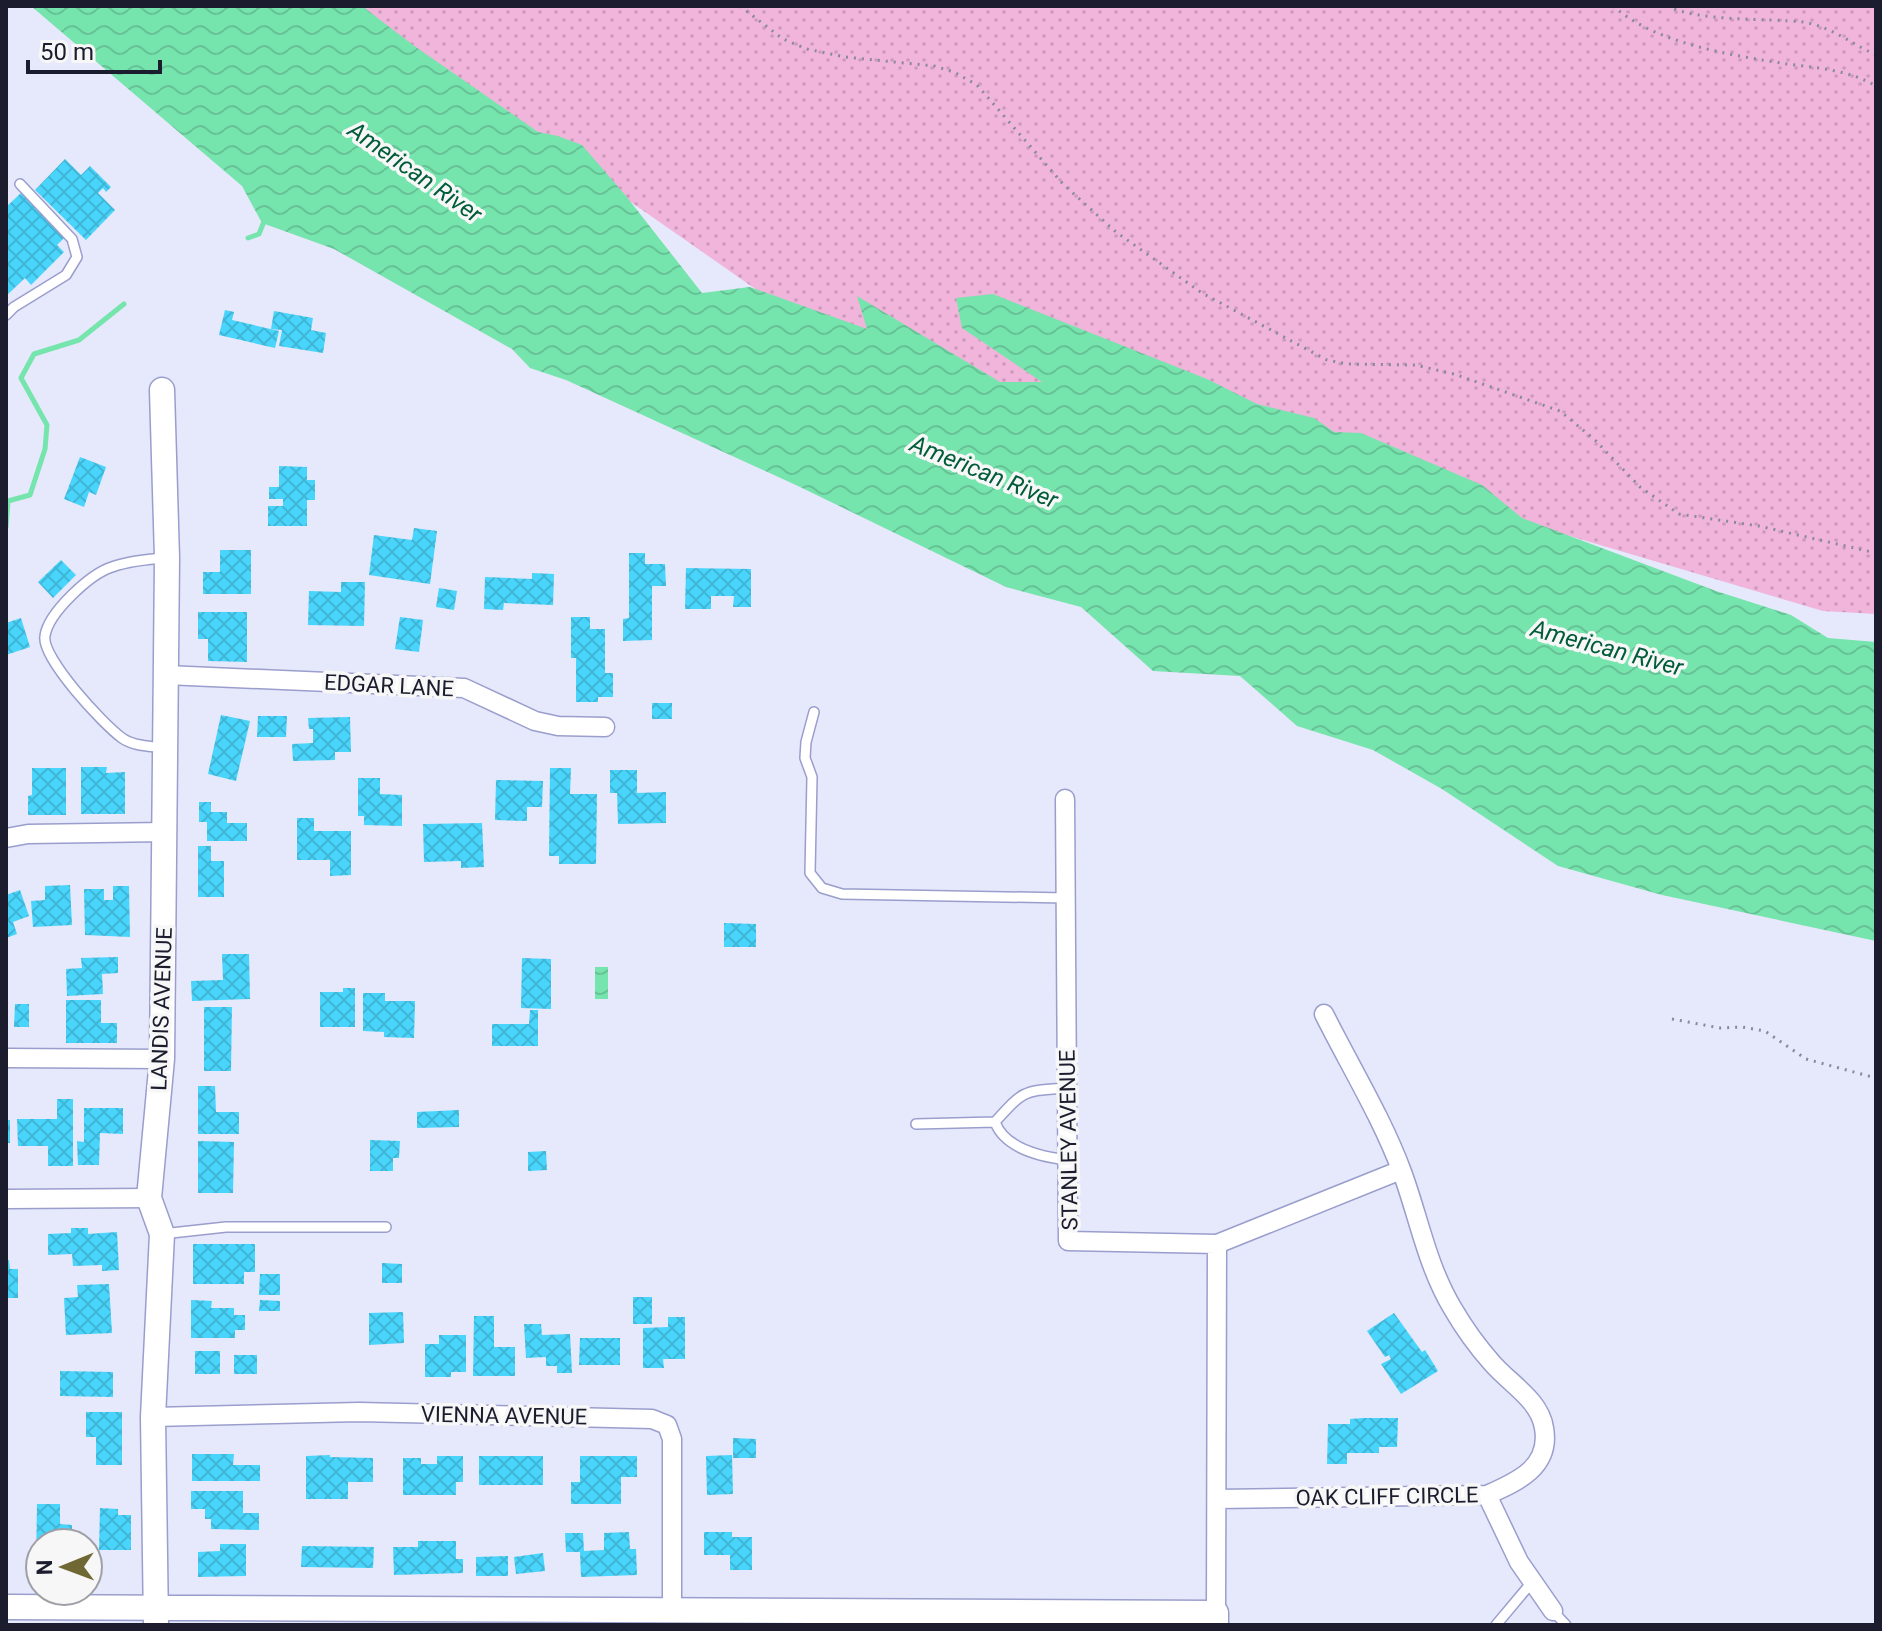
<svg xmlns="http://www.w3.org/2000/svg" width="1882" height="1631" viewBox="0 0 1882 1631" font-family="Roboto,sans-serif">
<defs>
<pattern id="grass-dots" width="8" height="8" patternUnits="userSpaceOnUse" patternTransform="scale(2)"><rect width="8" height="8" fill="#f1b4db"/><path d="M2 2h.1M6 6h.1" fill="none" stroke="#ce9abc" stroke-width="1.8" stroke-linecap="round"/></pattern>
<pattern id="water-waves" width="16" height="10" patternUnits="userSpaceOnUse" patternTransform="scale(2)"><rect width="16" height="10" fill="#76e4ad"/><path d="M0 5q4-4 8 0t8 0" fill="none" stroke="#66c395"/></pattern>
<pattern id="building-cross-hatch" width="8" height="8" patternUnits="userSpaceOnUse" patternTransform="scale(2)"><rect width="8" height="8" fill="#49d5fb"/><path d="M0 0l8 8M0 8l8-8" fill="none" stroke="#3fb6d7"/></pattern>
</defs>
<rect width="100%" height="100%" fill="#e6e8fc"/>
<path fill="url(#grass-dots)" d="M363,6H1876V614L1823,611L1448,500L1109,440L797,318L389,33Z"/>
<path fill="url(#water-waves)" d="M31,6H362L413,45L538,132L558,136L582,145L626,196L702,293L750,287L867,329L857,296L1000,382H1042L962,328L956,298L993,294L1207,379L1257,404L1314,418L1334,432L1361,433L1482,485L1522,518L1716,591L1791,615L1828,638L1876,642V941L1662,895L1558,866L1442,789L1373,750L1297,726L1240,676L1153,671L1081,607L1006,587L798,486L566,380L530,368L512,349L334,249L262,223L242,186Z
M595,967H608V999H595Z"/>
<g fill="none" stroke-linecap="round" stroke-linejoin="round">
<path stroke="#76e4ad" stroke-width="5" d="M248,238L259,234L265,219
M6,527L8,501L30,495L45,449L47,425L21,378L34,354L79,340L124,304"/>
</g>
<path fill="url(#building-cross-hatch)" d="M65,159L81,175L90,166L111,187L106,192L103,188L98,193L115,210L86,240L35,190Z
M21,193L64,238L57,245L64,252L31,285L25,278L6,296V207Z
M225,310L234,312L232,320L279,331L275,348L219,335Z
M274,311L313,318L311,330L326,333L323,353L279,346L282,330L271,329Z
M80,457L106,467L96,495L89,492L84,507L64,499Z
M279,466L307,467V480H315V500H307V526H268V506H283V499H269V487H279Z
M414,528L437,531L430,584L369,575L374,535L412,540Z
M220,550H251V594H203V572H220Z
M629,553H645V564H665L666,586H652V640L623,641V619L629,618Z
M61,560L76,575L53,598L38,582Z
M686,568L751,569V607H733L734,596H711V609H685Z
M532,573L554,574L553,605L504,603L503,610L484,609L485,577L532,579Z
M341,582H365L364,626L308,625L309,591L341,592Z
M439,588L457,591L454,610L436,607Z
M198,612H247V662L208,661V639H198Z
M400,617L423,620L419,652L395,649Z
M571,617H590V629H605V673H613V697H598V702H576V658H571Z
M21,618L30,647L6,655V623Z
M652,703H672V719H652Z
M221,715L250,721L236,781L208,774Z
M258,716H287L286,737H257Z
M350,717L351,752H335V760L293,761L292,744L313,743V729H309L308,718Z
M81,767H107L106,773L125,772V814H81Z
M32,768H66V815H28V796L32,795Z
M550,768H571L570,794H597L596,864H559V856H549Z
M610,770H637V793L666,792V823L618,824L617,793H610Z
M358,778H380V794L402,795V826L364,825V816H358Z
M496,780L543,781L542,807H527V821L495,820Z
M199,802H211V812H227V823H247V841H207V822H199Z
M297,818H314V831H351V875L330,876V860H297Z
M482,823L484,867L461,868V861L424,862L423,824Z
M198,846H211V861H224V897H198Z
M70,885L72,925L33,927L31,901L45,900V886Z
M113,886H129L130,937L85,935L84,889H104V900H113Z
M20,890L29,916L13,922L17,934L6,938V895Z
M724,923L756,924V947H724Z
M222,954H249L250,999L192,1001L191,981L223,980Z
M118,957V973L102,974L103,994L67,996L66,969L82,968L81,958Z
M522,958L551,959V1009L521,1008Z
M343,988H355V1027H320V992H343Z
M363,993H385V1001H415L414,1038L384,1037V1032L363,1031Z
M66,1000H101V1023H117V1043H66Z
M15,1004H29V1027H14Z
M204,1007H232L231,1071H204Z
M530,1010H538V1046H492V1024H529Z
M198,1086H215L216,1112H239V1134H198Z
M57,1099H73V1166H48V1146H18L17,1119H57Z
M84,1108H123V1134L100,1133L99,1165H78L77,1141L84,1142Z
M459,1110V1127L417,1128V1112Z
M6,1120H10V1143H6Z
M370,1140L400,1141L399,1158H393V1171H370Z
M198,1141L234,1142L233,1193H198Z
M546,1151L547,1170L528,1171V1152Z
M71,1228H88V1234L117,1232L119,1270L102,1271V1265L73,1266L72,1254L48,1255V1234L71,1233Z
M193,1244H255V1272H244V1284H193Z
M6,1260H9L10,1269H18V1298H6Z
M382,1263L402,1264V1283H382Z
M260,1274H280V1295H259Z
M109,1284L112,1333L66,1335L64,1298L78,1297L77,1285Z
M633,1297H652V1324H633Z
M191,1300L212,1301L211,1308H234V1315H245V1330H235V1338H191Z
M260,1300L280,1301V1311H259Z
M403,1312L404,1343L369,1345V1313Z
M1394,1313L1422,1352L1425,1350L1438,1371L1401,1394L1381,1364L1391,1359L1389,1355L1385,1357L1367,1331Z
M474,1316H494V1347H515V1376H473Z
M668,1317H685V1359H663L664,1368H643V1328L668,1327Z
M524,1324H541L542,1335L570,1334L572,1373H557V1366H546V1357L526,1358Z
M439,1335H466V1372H451V1377H425V1344H439Z
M580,1338H620V1365H579Z
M195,1351H220V1374H195Z
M234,1355H257V1374H234Z
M60,1371L113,1372V1397L60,1396Z
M86,1412H122V1465H96V1437H86Z
M1363,1418H1398L1397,1447H1379V1453H1347V1464H1327L1328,1424H1350V1419Z
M733,1438L756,1439V1458H733Z
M192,1454H234L233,1465H260V1481H192Z
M330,1455V1457L373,1458V1482H348V1499H306V1456Z
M732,1455L733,1494L707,1495L706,1456Z
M437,1456H463V1482H456V1495H403V1458H421V1464H437Z
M479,1456H543V1485H479Z
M580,1456H637V1477H621V1504H571V1482H580Z
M191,1491H243V1513H259V1530L211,1529V1519H205V1509H191Z
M37,1504H60V1524L72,1525V1543H40V1565H36Z
M100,1508L118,1509V1515H131V1550H99Z
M629,1532L630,1549H636L637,1575L581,1577L580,1552H566L565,1533H583L584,1551L604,1550V1533Z
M704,1532H732V1537H752V1570H730V1555H704Z
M418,1541H456V1559H463V1573L394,1575L393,1547H418Z
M220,1544H246V1576L198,1577V1552L220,1551Z
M302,1546L374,1547L373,1568L301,1567Z
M543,1553L545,1571L516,1574L514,1557Z
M508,1556V1576H476V1557Z"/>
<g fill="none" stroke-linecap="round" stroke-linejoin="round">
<defs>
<path id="lane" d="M6,315L14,307L66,275L77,257L72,239L20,184
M814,712L806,742L805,758L812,777L810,873L822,888L842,894L1066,898
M163,748C150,746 133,746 122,738C104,725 41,658 45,636C48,613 90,574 112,567C129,561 149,559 167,558
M1067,1088C1023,1091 1025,1089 995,1122C1005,1149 1042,1157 1068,1160
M916,1124L995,1122
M162,1234L226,1227H386
M1553,1611L1566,1625
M1496,1625L1532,1582"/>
<path id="street" d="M166,675L464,688L535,721L558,726L605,727
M1065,799L1068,1241L1217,1244L1401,1170
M6,838L28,834L165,832
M6,1058L162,1059
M6,1199L149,1198
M153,1417L359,1412L652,1419L667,1425L672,1439V1610
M1487,1495L1519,1562L1553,1611
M1217,1499L1487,1495C1517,1482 1551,1467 1544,1428C1540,1400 1509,1383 1492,1363C1477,1346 1464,1328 1453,1309C1427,1266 1419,1218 1402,1172C1382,1118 1350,1066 1324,1014
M1216,1613L1217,1244"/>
<path id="secondary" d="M6,1607L1216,1613V1625
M156,1625L153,1417L162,1234L149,1198L162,1059L167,558L162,390"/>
</defs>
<use href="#lane" stroke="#9a9ecc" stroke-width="12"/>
<use href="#street" stroke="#9a9ecc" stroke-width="21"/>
<use href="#secondary" stroke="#9a9ecc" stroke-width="27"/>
<path stroke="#87899c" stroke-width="3" stroke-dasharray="2 6" stroke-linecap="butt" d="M740,6L783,39L807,49L845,57L934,66L954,72L977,85L1063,184L1116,232L1202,293L1327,360L1347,364L1415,365L1454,374L1560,411L1595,440L1640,487L1679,514L1759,526L1876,553
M1613,6C1656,44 1731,55 1787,64C1818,68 1849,70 1876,86
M1667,6C1700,22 1766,18 1803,22C1830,26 1852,44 1876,55
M1672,1019L1720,1028L1742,1027L1765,1031L1806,1059L1876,1078"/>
<use href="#lane" stroke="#fff" stroke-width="9"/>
<use href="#street" stroke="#fff" stroke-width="18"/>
<use href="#secondary" stroke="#fff" stroke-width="24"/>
</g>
<g text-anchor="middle" stroke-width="7" stroke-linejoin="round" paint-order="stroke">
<g font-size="22" fill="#1b1d2e" stroke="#f7f7f7">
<text transform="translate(389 685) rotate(3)" y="8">EDGAR LANE</text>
<text transform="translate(161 1009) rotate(-88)" y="8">LANDIS AVENUE</text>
<text transform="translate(1068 1140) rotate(-91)" y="8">STANLEY AVENUE</text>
<text transform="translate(504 1415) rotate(1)" y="8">VIENNA AVENUE</text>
<text transform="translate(1387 1496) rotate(-1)" y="8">OAK CLIFF CIRCLE</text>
</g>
<g font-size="24" font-style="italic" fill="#005c3a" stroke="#f7f7f7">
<text transform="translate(415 172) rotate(35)" y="8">American River</text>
<text transform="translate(984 472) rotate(22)" y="8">American River</text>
<text transform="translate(1607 648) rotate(15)" y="8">American River</text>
</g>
</g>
<rect width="1882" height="1631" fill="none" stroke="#1b1d2e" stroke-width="16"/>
<g transform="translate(64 1567) rotate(269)"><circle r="38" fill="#f7f7f7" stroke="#9fa0a7" stroke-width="2"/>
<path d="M0-6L14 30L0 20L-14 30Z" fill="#706834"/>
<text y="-12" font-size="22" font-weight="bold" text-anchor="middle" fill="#1b1d2e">N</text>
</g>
<path d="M28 60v12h132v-12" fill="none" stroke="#1b1d2e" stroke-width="4"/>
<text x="40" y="60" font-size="24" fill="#1b1d2e" stroke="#f7f7f7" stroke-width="6" paint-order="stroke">50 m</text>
</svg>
